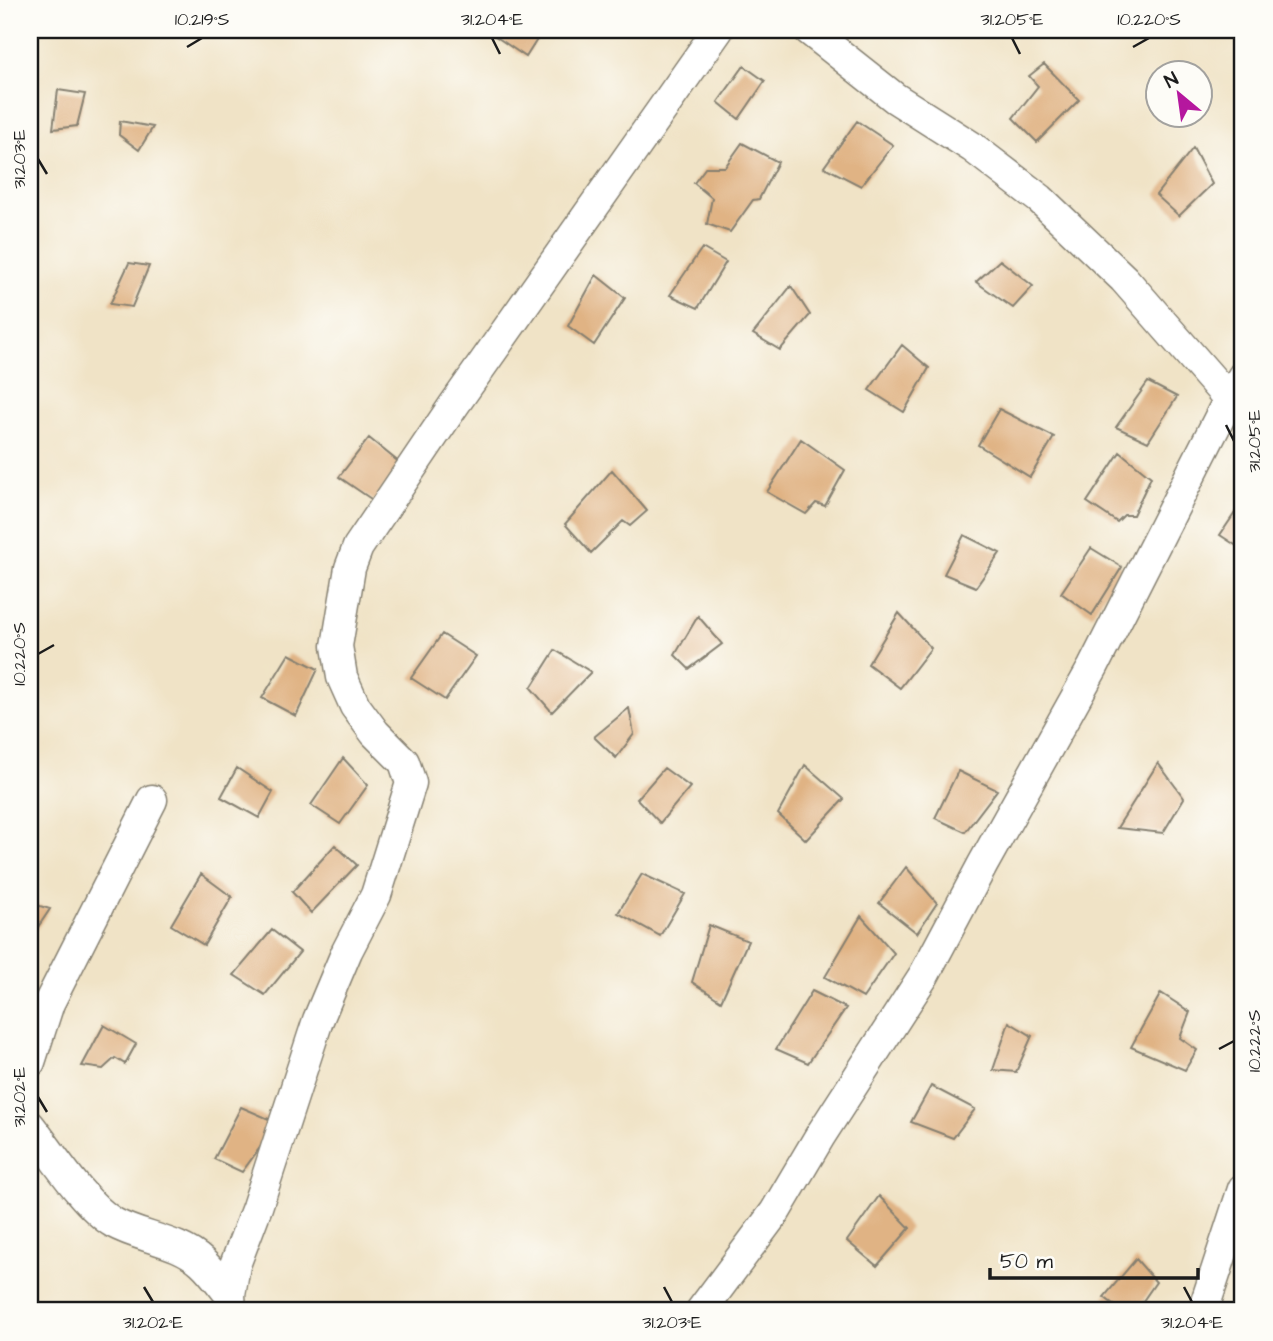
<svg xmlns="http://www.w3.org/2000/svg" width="1273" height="1341" viewBox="0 0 1273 1341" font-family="'Architects Daughter',sans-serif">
<rect width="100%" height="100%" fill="#fdfcf7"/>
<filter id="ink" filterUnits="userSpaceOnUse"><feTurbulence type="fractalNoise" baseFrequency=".0143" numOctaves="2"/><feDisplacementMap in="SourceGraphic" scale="14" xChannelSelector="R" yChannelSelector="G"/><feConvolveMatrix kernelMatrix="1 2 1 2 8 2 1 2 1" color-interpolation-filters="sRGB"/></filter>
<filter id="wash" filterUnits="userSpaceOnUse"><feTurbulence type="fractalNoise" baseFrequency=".00686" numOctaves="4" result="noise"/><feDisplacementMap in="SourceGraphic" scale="28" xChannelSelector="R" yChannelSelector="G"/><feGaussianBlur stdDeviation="1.57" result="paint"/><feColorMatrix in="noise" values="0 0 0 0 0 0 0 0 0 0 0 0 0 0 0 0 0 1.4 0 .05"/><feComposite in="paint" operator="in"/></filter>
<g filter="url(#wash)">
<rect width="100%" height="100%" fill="#f0e3c6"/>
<g id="blocks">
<path fill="#e0b384" d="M498,30H543L526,57L495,36Z
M1044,64L1079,100L1037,142L1013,118L1038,86L1029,76Z
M744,66L765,81L739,119L718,102Z
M58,90L85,94L77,126L53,129Z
M120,121L153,127L139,150L119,135Z
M857,121L893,145L861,186L824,167Z
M742,143L778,162L759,199L753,200L730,232L707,224L712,198L694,183L706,167H725Z
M1193,148L1212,184L1179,216L1156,195Z
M702,248L726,262L698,308L670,295Z
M1000,260L1033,286L1013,308L976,282Z
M129,263L149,266L132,307L110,304Z
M596,275L625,298L594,345L568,326Z
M791,286L810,315L780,350L753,334Z
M902,345L929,368L904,412L869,390Z
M1148,382L1177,397L1148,442L1116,427Z
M999,409L1054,437L1030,477L978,445Z
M369,438L401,464L374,501L339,477Z
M801,439L845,470L825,506L816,503L806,514L767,492Z
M1120,452L1151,477L1133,515H1124L1117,522L1087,502Z
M612,470L647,511L630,526L623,521L591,553L565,524Z
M1243,501V550L1220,535Z
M964,535L1000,553L976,587L944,574Z
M1091,548L1122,567L1092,615L1061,593Z
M899,613L931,648L900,688L868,664Z
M698,616L722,644L689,669L675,655Z
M442,634L476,656L445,700L411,678Z
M555,650L591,672L552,712L531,688Z
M289,654L318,669L296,716L262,698Z
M629,708L634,734L616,758L594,737Z
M343,758L368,785L340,824L311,805Z
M1158,763L1184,798L1163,833L1117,828Z
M805,765L844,799L806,840L778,814Z
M237,768L273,792L259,818L221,797Z
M664,768L690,787L660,823L637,799Z
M958,771L997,790L965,832L935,818Z
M335,845L357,865L311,913L292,892Z
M906,867L937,903L917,933L879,903Z
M201,874L232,897L204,945L171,925Z
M642,874L685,894L660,936L618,913Z
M30,903L50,909L30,939Z
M861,916L894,953L863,998L825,977Z
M709,925L748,941L721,1001L692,982Z
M272,930L300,952L265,995L234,975Z
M812,991L846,1008L808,1063L776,1049Z
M1161,993L1190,1012L1180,1038L1197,1050L1185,1070L1131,1047Z
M1009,1022L1032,1036L1016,1072L993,1070Z
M104,1025L136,1044L125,1064L115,1058L103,1069L82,1066Z
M931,1086L975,1109L953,1138L911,1122Z
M241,1107L278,1123L242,1172L214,1159Z
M879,1196L910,1228L877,1266L847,1241Z
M1136,1259L1156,1282L1136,1311H1122L1104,1297Z"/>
</g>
</g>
<g filter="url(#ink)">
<use href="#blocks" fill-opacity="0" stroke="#868071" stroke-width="2"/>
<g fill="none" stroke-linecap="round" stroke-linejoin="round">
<defs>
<path id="minor" d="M809,30L895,98L972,147L1040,199L1124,279L1229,399
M30,1062L49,1003L152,800
M30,1126C52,1154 84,1205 114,1223C141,1238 178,1240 202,1262C212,1271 221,1284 230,1295
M231,1311L230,1295L235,1265L257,1207L318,1020L347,951L376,895L411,783L404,762L375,733L355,706L342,677L337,646L350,568L358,547L454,405L718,30
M701,1311L775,1212L820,1136L924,975L983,864L1093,667L1229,399L1243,376
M1203,1311L1243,1189"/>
</defs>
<use href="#minor" stroke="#868071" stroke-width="33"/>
<use href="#minor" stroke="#fff" stroke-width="30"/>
</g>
</g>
<path fill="none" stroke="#1c1c1c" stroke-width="2.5" d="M492,38L500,54M1012,38L1020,54M187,47L202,38M1133,47L1149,38M38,159L47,174M1226,425L1234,441M38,654L54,645M1219,1049L1234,1041M38,1097L47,1112M144,1287L153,1302M664,1287L672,1302M1184,1287L1192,1302"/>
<rect width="1273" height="1341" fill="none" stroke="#fdfcf7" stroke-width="77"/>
<g transform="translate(1179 94) rotate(331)"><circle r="33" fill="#fdfcf7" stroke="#a3a29f" stroke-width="2"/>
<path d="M0-5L12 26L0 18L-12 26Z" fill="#b5179e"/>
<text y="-10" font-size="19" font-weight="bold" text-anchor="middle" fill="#1c1c1c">N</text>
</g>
<path d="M990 1268v10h208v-10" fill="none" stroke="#1c1c1c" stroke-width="3.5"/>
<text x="1000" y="1268" font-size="21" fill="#1c1c1c" stroke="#fdfcf7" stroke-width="5" paint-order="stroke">50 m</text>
<rect x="38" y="38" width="1196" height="1264" fill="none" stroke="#1c1c1c" stroke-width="2.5"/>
<g font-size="18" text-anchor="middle" fill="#1c1c1c">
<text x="202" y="25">10.219°S</text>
<text x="492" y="25">31.204°E</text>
<text x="1012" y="25">31.205°E</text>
<text x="1149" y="25">10.220°S</text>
<text transform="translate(19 159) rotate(-90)" y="6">31.203°E</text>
<text transform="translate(1254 441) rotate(-90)" y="6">31.205°E</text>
<text transform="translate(19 654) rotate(-90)" y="6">10.220°S</text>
<text transform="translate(1254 1041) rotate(-90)" y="6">10.222°S</text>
<text transform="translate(19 1097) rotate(-90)" y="6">31.202°E</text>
<text x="153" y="1328">31.202°E</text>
<text x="672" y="1328">31.203°E</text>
<text x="1192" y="1328">31.204°E</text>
</g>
</svg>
